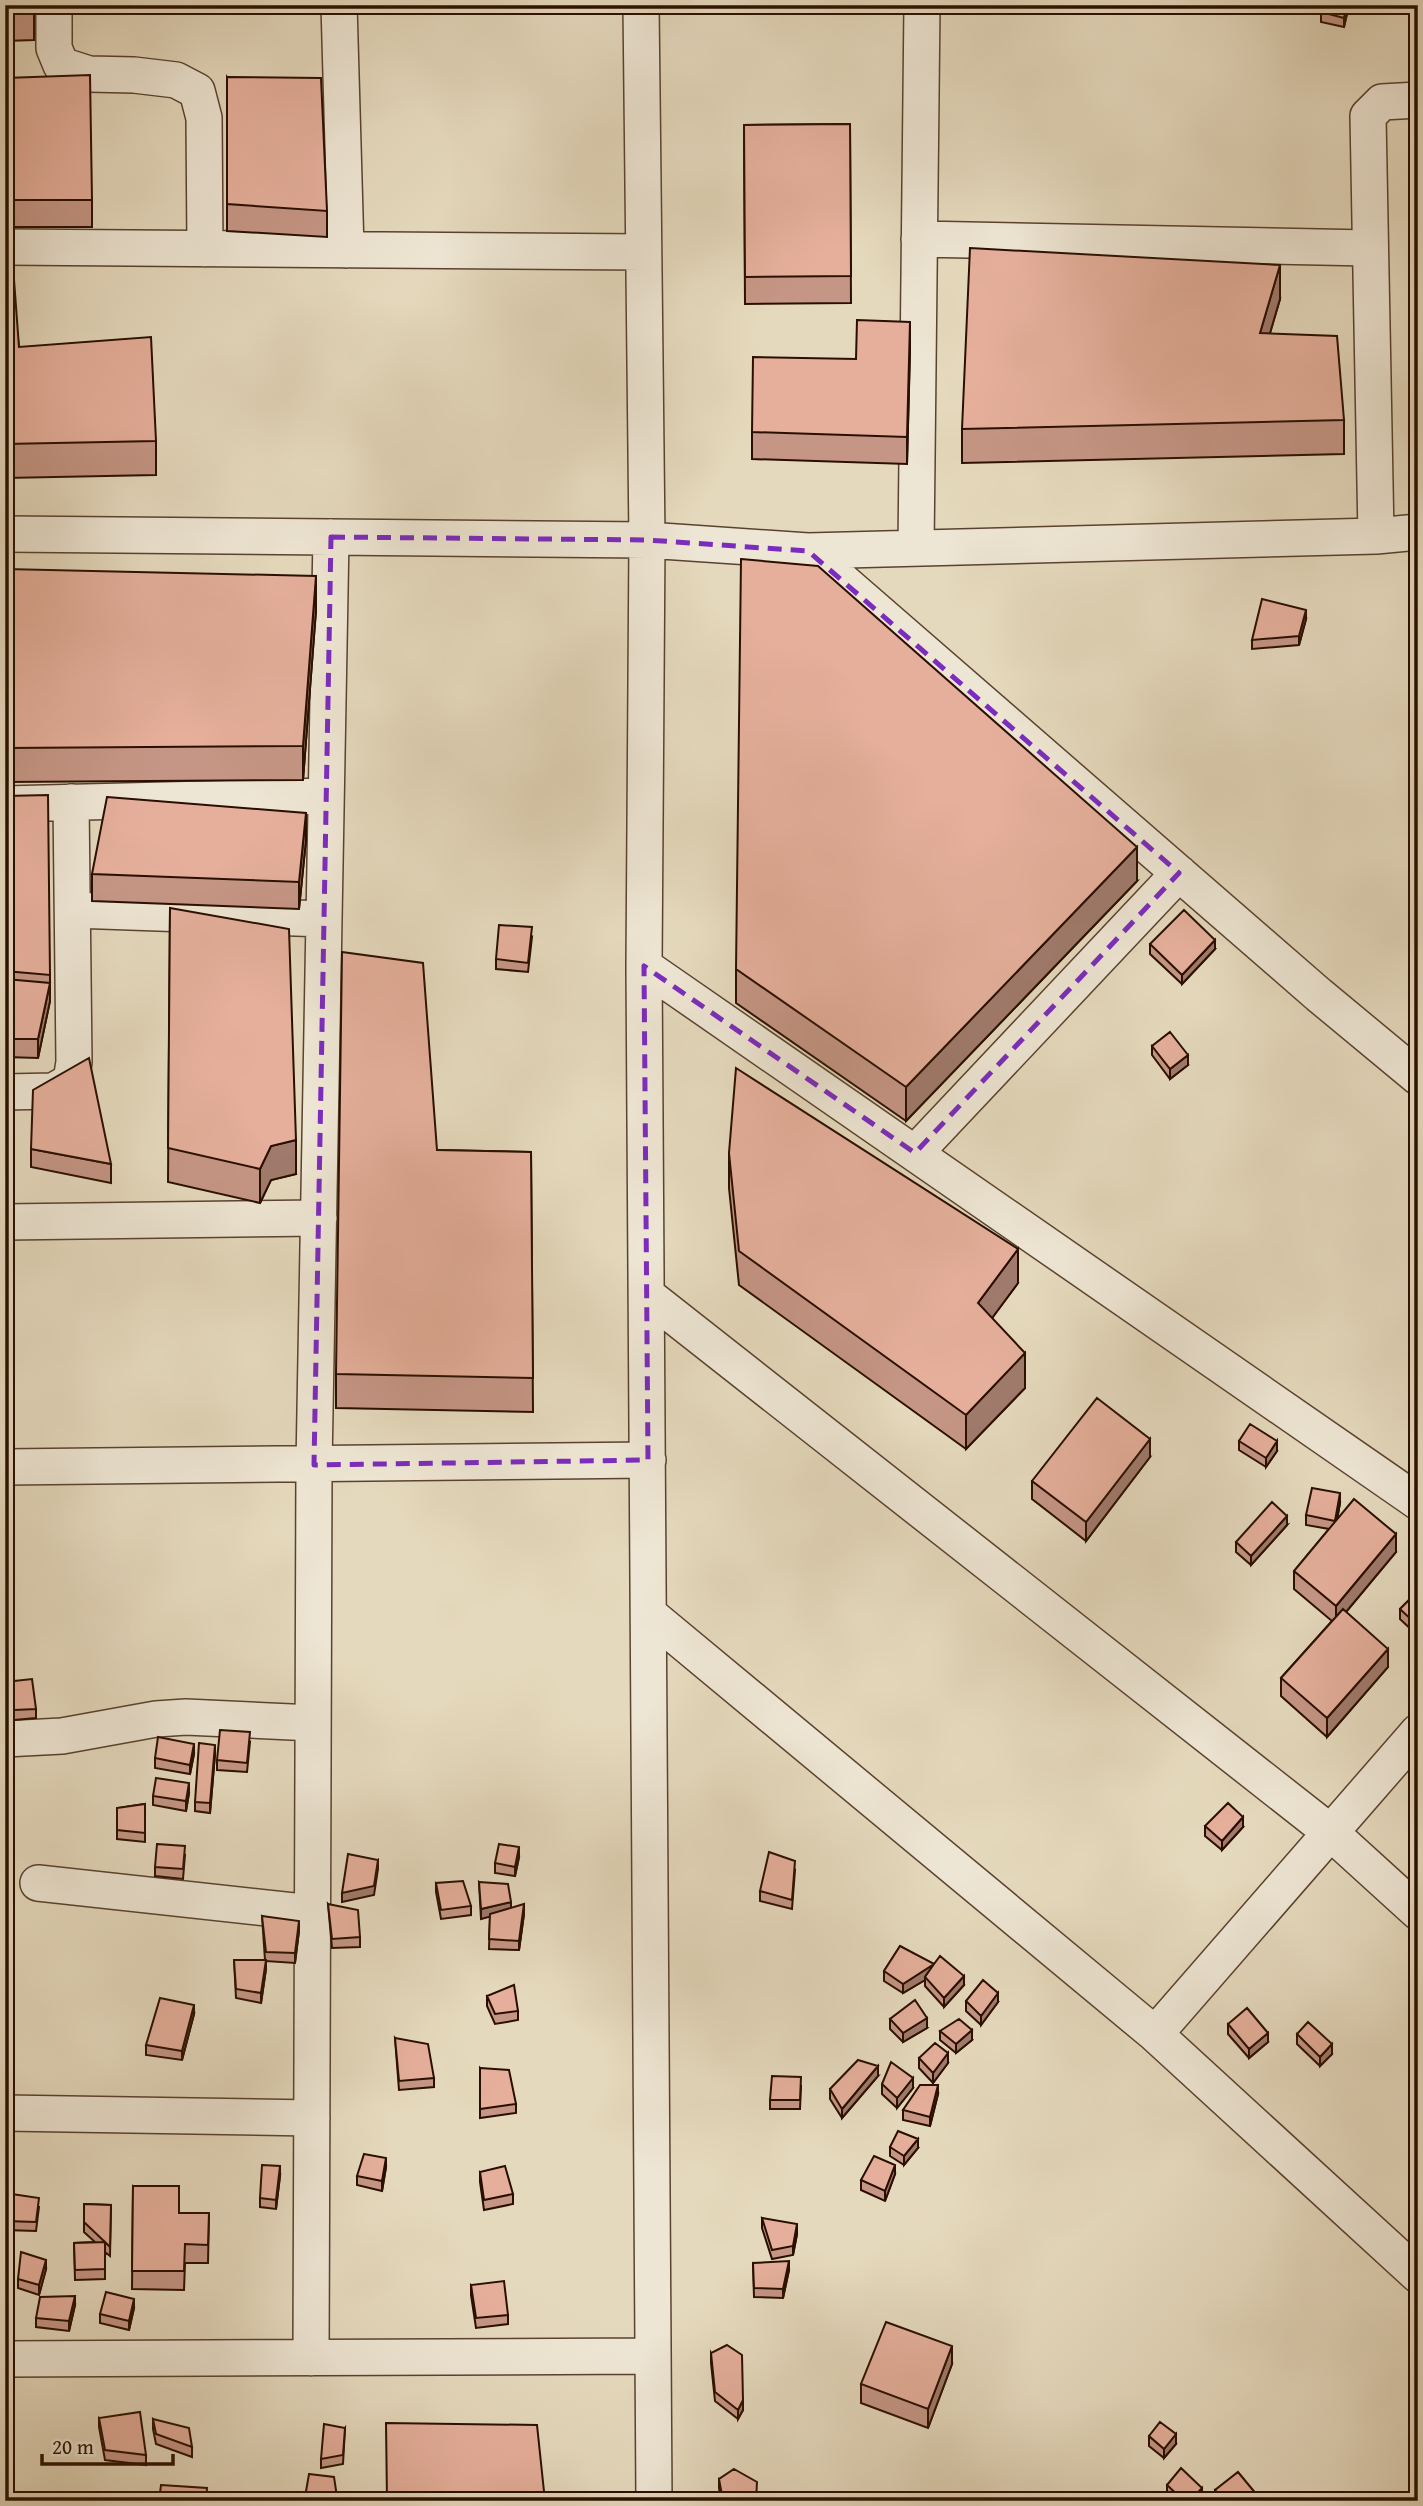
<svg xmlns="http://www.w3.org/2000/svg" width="1423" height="2506" viewBox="0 0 1423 2506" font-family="'Gentium Book Plus',serif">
<rect width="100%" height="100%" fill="#e5d9bd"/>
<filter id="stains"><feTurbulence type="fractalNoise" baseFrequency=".00286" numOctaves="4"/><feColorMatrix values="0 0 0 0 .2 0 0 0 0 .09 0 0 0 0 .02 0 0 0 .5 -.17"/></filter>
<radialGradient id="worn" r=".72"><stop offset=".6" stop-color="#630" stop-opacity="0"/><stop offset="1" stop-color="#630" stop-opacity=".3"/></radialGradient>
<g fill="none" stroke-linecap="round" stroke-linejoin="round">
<defs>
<path id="street" d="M54,5V48L61,65L89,74L134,75L176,80L197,91L204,118L205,249
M339,5L346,250
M641,5L647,540L644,966L654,2501
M919,239L1369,248
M5,247L643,252
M5,534L647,540L808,551L1376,536L1418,532
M1376,536L1368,116L1382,102L1418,100
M916,548L922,5
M808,551L1319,995L1418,1077
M5,804L326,796
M74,910L324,919
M644,966L1418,1502
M5,1092L53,1091L71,1081L74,1062L71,802
M915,1153L1179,873
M5,1222L319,1218
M647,1295L1330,1832L1418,1912
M5,1467L648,1460
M649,1614L1155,2034L1418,2275
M5,1739L62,1736L156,1719L186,1717L313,1723
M38,1883L312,1913
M1155,2034L1418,1732
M5,2113L312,2118
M311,2358L314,1465L331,537
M5,2359L653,2356"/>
</defs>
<use href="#street" stroke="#59422f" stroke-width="38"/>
<use href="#street" stroke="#eee6d4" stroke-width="35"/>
</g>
<path fill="#c59685" stroke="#2a0f00" stroke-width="2" d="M5,5H34V40L5,41Z
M1323,5H1349L1344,27L1321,22V12Z
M227,77L327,211V237L227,231Z
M5,78L92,200V227H5Z
M850,124L851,303L745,304L744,125Z
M5,239L19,347L156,441V475L5,478Z
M1280,299L1270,333L1344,420V454L962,463V429Z
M1413,317H1418V470L1411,469Z
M910,349L907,464L752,459V432L856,359Z
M5,569L316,610L303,780L5,782Z
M1306,619L1299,645L1252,649V640Z
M5,796L50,975V1001L38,1058L5,1057Z
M306,840L299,909L92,901V874Z
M1137,881L906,1121L736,1003V969Z
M170,908L296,1174L271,1180L260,1203L168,1182Z
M532,937L528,972L496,969V959Z
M1150,944L1215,949L1182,984L1150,954Z
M1152,1046L1188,1065L1170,1079L1152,1055Z
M31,1149L111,1164V1183L31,1167Z
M437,1150L531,1152L533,1412L336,1408V1374Z
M729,1153L1018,1283L992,1318L1025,1388L966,1449L739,1285L729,1188Z
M1239,1441L1277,1451L1266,1467L1239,1450Z
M1150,1457L1086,1541L1032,1499V1481Z
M1340,1503L1337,1520L1396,1552L1346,1612L1388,1667L1327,1737L1281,1696V1678L1332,1621L1294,1589V1571L1329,1529L1306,1525V1515Z
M1287,1525L1251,1565L1236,1552V1542Z
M1418,1591V1636L1400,1619V1609Z
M5,1682L36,1709V1718L14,1720L5,1700Z
M250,1742L247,1772L217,1770V1760Z
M194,1754L190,1774L155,1768V1758Z
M215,1754L210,1813L195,1811V1802Z
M189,1793L186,1811L153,1805V1796Z
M145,1804V1842L117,1839V1808Z
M1205,1826L1243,1827L1222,1850L1205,1836Z
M185,1855L183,1879L155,1876V1867Z
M519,1857L515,1876L495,1873V1863Z
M795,1870L792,1909L760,1901V1891Z
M479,1882L511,1908L524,1914L519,1950L489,1949L490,1916L481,1919Z
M436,1883L471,1906V1915L441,1919L436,1892Z
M328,1904L360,1937V1947L332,1948Z
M262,1916L299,1931L295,1963L266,1961V1969L261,2003L236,1998L234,1960H265Z
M900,1946L964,1985L944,2007L925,1986V1980L903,1993L884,1981V1971Z
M487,1996L518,2011V2020L495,2024L487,2006Z
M966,2001L998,2002L981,2025L966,2011Z
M194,2014L182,2060L146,2055V2045Z
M890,2019L927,2028L903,2042L890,2029Z
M1228,2024L1268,2042L1249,2058L1228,2034Z
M940,2031L972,2040L956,2053L940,2040Z
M1297,2034L1332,2054L1320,2066L1297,2044Z
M395,2038L434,2078V2087L399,2090Z
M919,2058L948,2063L933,2083L919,2068Z
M480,2068L516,2104V2113L480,2118Z
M878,2076L842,2118L830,2099V2089Z
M882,2084L913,2088L897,2108L882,2094Z
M801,2086L800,2109H770V2100Z
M938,2094L930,2126L903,2120V2110Z
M890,2147L918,2148L904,2165L890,2156Z
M386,2167L382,2191L357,2185V2176Z
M480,2172L513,2194V2204L484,2210L480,2182Z
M895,2174L885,2201L861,2190V2180Z
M280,2176L276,2209L260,2207V2198Z
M133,2186L179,2213H209L208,2263H185L184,2290L132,2289Z
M5,2193L39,2207L36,2231L5,2230Z
M84,2204L111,2205L110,2256L105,2252V2279L75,2280L74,2243L95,2242L84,2232Z
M762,2218L797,2234L793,2255L772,2259L762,2228Z
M753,2263L789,2270L783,2298L754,2297Z
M46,2269L39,2295L18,2288V2279Z
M471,2285L508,2315V2324L476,2328L471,2295Z
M75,2305L69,2331L36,2327V2318Z
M134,2308L129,2330L100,2323V2314Z
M711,2353L743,2410L738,2419L715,2401L711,2363Z
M952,2364L928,2428L861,2403V2384Z
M99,2418L146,2455V2465L105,2460L99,2427Z
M153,2419L192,2447V2457L156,2444L153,2429Z
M345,2428L343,2464L321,2468V2459Z
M1149,2436L1176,2444L1164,2458L1149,2446Z
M719,2479L757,2501H721L719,2488Z
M1167,2485L1202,2497L1199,2501H1174L1167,2494Z
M1215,2490L1257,2501H1216Z
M305,2497H337V2501H305Z"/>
<path fill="#a07a6c" stroke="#2a0f00" stroke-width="2" d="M1347,5H1349L1344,27V18Z
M1280,265V299L1260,367V333Z
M910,322V349L907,464V437Z
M316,576V610L303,780V746Z
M1306,610V619L1299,645V636Z
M306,813V840L299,909V882Z
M1137,847V881L906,1121V1087Z
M1215,940V949L1182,984V975Z
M50,983V1001L38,1058V1039Z
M1188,1055V1065L1170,1079V1069Z
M296,1140V1174L271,1180L260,1203V1169L271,1146Z
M1018,1249V1283L978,1337V1303Z
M1025,1353V1388L966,1449V1415Z
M1150,1439V1457L1086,1541V1522Z
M1277,1441V1451L1266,1467V1458Z
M1340,1493V1503L1335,1530V1521Z
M1287,1516V1525L1251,1565V1556Z
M1396,1534V1552L1336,1624V1606Z
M1388,1649V1667L1327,1737V1718Z
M194,1744V1754L190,1774V1765Z
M215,1745V1754L210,1813V1803Z
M189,1783V1793L186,1811V1801Z
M1243,1817V1827L1222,1850V1841Z
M519,1847V1857L515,1876V1867Z
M378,1860V1869L374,1895L342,1902V1893Z
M511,1902V1911L481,1919V1909Z
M524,1904V1914L519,1950V1941Z
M299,1921V1931L295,1963V1953Z
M266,1960V1969L261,2003V1993Z
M934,1964L925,1977V1980L903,1993V1984Z
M964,1976V1985L944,2007V1998Z
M998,1993V2002L981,2025V2016Z
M194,2005V2014L182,2060V2051Z
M927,2018V2028L903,2042V2033Z
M972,2030V2040L956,2053V2044Z
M1268,2033V2042L1249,2058V2049Z
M1332,2044V2054L1320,2066V2057Z
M948,2053V2063L933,2083V2073Z
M878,2066V2076L842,2118V2109Z
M913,2078V2088L897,2108V2098Z
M938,2085V2094L930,2126V2117Z
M918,2139V2148L904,2165V2156Z
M386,2158V2167L382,2191V2181Z
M895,2165V2174L885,2201V2191Z
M280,2166V2176L276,2209V2200Z
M797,2224V2234L793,2255V2246Z
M46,2260V2269L39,2295V2285Z
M789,2261V2270L783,2298V2289Z
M75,2296V2305L69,2331V2321Z
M134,2299V2308L129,2330V2321Z
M952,2346V2364L928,2428V2409Z
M743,2400V2410L738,2419V2410Z
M1176,2434V2444L1164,2458V2449Z
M1202,2488V2497L1199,2501H1190Z
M1257,2495V2501H1250Z"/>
<path fill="#e5af9b" stroke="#2a0f00" stroke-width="2" d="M5,5H34V14H5Z
M1323,5H1347L1344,18L1321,12Z
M90,75L92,200H5V78Z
M227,77L321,78L327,211L227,204Z
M850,124L851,276L745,277L744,125Z
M5,239H11L19,347L151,337L156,441L5,444Z
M970,248L1280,265L1260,333L1337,336L1344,420L962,429Z
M1413,317H1418V443H1411Z
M857,320L910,322L907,437L752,432L753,357L856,359Z
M741,559L818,566L1137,847L906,1087L736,969Z
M5,569L316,576L303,746L5,748Z
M1262,599L1306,610L1299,636L1252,640Z
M48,795L50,975L5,971V796Z
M107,797L306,813L299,882L92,874Z
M170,908L289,929L296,1140L271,1146L260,1169L168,1148Z
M1184,910L1215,940L1182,975L1150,944Z
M499,925L532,927L528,963L496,959Z
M342,952L423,963L437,1150L531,1152L533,1378L336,1374Z
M5,979L50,983L38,1039H5Z
M1170,1032L1188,1055L1170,1069L1152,1046Z
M89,1058L111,1164L31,1149L33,1090Z
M736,1068L1018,1249L978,1303L1025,1353L966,1415L739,1251L729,1153Z
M1097,1398L1150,1439L1086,1522L1032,1481Z
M1250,1424L1277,1441L1266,1458L1239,1441Z
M1312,1488L1340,1493L1335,1521L1306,1515Z
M1354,1499L1396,1534L1336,1606L1294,1571Z
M1272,1502L1287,1516L1251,1556L1236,1542Z
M1418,1591V1626L1400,1609Z
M1343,1609L1388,1649L1327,1718L1281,1678Z
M32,1679L36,1709L14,1710L5,1690V1682Z
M220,1730L250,1732L247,1763L217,1760Z
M158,1737L194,1744L190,1765L155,1758Z
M199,1743L215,1745L210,1803L195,1802Z
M156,1778L189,1783L186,1801L153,1796Z
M1228,1803L1243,1817L1222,1841L1205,1826Z
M145,1804V1833L117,1830V1808Z
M157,1844L185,1846L183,1869L155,1867Z
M499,1844L519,1847L515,1867L495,1863Z
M769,1852L795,1861L792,1900L760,1891Z
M348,1854L378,1860L374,1886L342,1893Z
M463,1881L471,1906L441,1910L436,1883Z
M479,1882L508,1884L511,1902L481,1909Z
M328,1904L358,1910L360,1937L332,1939Z
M524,1904L519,1941L489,1939L490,1914Z
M262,1916L299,1921L295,1953L266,1952Z
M900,1946L934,1964L940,1956L964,1976L944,1998L925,1977L934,1964L903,1984L884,1971Z
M234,1960H266L261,1993L236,1989Z
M983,1980L998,1993L981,2016L966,2001Z
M514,1985L518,2011L495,2014L487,1996Z
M160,1998L194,2005L182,2051L146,2045Z
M915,2000L927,2018L903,2033L890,2019Z
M1247,2008L1268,2033L1249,2049L1228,2024Z
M959,2019L972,2030L956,2044L940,2031Z
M1308,2022L1332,2044L1320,2057L1297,2034Z
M395,2038L428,2044L434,2078L399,2081Z
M935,2043L948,2053L933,2073L919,2058Z
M858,2060L878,2066L842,2109L830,2089Z
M891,2062L913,2078L897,2098L882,2084Z
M480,2068L509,2070L516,2104L480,2109Z
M772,2076L801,2077L800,2100H770Z
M920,2085H938L930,2117L903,2110Z
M898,2131L918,2139L904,2156L890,2147Z
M364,2154L386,2158L382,2181L357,2176Z
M874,2156L895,2165L885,2191L861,2180Z
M262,2165L280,2166L276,2200L260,2198Z
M505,2166L513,2194L484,2200L480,2172Z
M133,2186H179V2213H209L208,2245L185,2244L184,2271H132Z
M5,2193L39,2198L36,2222L5,2221Z
M84,2204L111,2205L110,2247L105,2242V2269L75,2270L74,2243L105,2242L84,2222Z
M762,2218L797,2224L793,2246L772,2250Z
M21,2252L46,2260L39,2285L18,2279Z
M789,2261L783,2289L754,2288L753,2263Z
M504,2281L508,2315L476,2318L471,2285Z
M106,2292L134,2299L129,2321L100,2314Z
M75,2296L69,2321L36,2318L40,2297Z
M886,2322L952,2346L928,2409L861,2384Z
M727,2345L742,2355L743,2400L738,2410L715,2392L711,2353Z
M140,2412L146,2455L105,2450L99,2418Z
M153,2419L189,2428L192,2447L156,2434Z
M1160,2422L1176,2434L1164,2449L1149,2436Z
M386,2423L537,2425L545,2501H387Z
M324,2424L345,2428L343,2455L321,2459Z
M1181,2468L1202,2488L1190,2501H1184L1167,2485Z
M734,2469L757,2482L756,2501H723L719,2479Z
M1238,2472L1257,2495L1250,2501H1224L1215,2490Z
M309,2474L334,2477L337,2497H305Z
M161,2485L207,2488L206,2501H159Z"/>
<path fill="none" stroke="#7b2cbf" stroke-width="5" stroke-dasharray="14 9" stroke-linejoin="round" d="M331,537L647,540L808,551L1179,873L915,1153L644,966L648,1460L314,1465Z"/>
<rect width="1423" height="2506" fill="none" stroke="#e5d9bd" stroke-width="28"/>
<rect x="7" y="7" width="1409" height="2492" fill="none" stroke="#2a0f00" stroke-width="3.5"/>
<rect x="14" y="14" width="1395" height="2478" fill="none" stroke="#2a0f00" stroke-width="2"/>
<path d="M42 2454v10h131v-10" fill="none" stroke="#2a0f00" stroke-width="3.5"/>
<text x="52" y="2454" font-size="21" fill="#2a0f00" stroke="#eee6d4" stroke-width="5" paint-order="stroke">20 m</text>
<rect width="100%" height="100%" filter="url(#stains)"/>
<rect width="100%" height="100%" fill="url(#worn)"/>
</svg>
